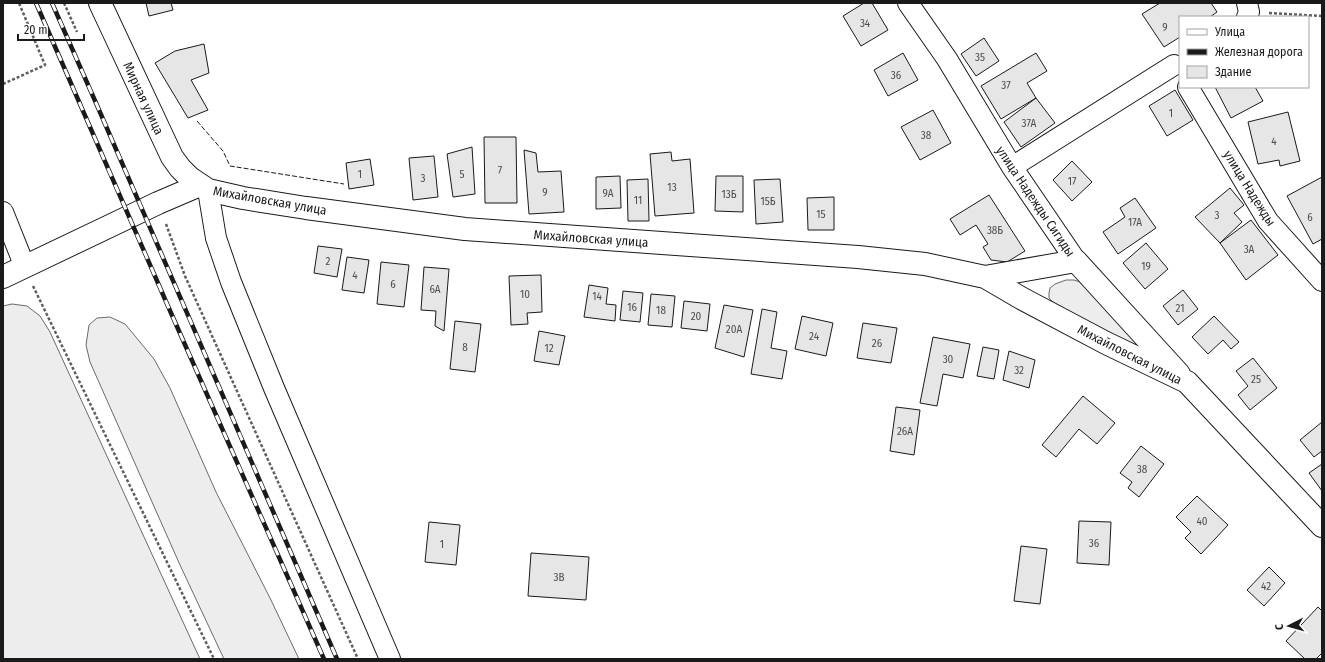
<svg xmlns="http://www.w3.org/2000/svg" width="1325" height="662" viewBox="0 0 1325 662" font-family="'Fira Sans Condensed',sans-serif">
<rect width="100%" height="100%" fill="#fff"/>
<path fill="#ededed" stroke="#6a6a6a" d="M1066,280H1074L1080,282L1084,285L1144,349L1142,350L1067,310L1053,302L1049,298V293L1050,288L1055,284Z
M12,304L27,306L40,316L50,332L200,659H3V306Z
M110,317L125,324L135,336L154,359L170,388L216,492L270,598L299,659H224L180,565L90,362L86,345L89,325L97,318Z"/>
<path fill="#e6e6e6" stroke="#1a1a1a" d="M146,3H171L173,10L149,16Z
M864,3H872L888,30L861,46L843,16Z
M1160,3H1211L1217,12L1210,17H1180V37L1164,47L1142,14Z
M984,38L999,61L976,76L961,54Z
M204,44L209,73L191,80L208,110L188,118L155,63L175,51Z
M903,53L918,80L888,96L874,70Z
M1036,53L1047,71L1027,83L1036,98L1001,119L981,86Z
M1215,87H1255L1263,101L1231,118Z
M1175,90L1193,120L1167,136L1149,106Z
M1036,98L1055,123L1021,147L1004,122Z
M933,110L951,143L920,160L901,127Z
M1288,112L1300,161L1280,166L1279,160L1258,164L1248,122Z
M484,137H516L517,203H485Z
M472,147L475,194L453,197L447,154Z
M524,150L536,153L538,172L561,171L564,212L529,214Z
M671,152L672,161L690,159L694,213L655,216L650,154Z
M434,156L438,197L413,200L409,158Z
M370,159L374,185L349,189L346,163Z
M1072,161L1092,182L1072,201L1053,180Z
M620,176L621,208L596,209V177Z
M716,176H743V212L715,211Z
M1322,177V239L1313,244L1287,196Z
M648,179L649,221H628L627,180Z
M780,179L783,222L756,224L754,180Z
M1230,188L1244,205L1234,213L1242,222L1220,243L1195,217Z
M989,195L1025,251L1007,262L991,260L983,247L988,244L976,225L960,235L950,219Z
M834,197V230H808L807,198Z
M1135,198L1156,228L1118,254L1103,232L1125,217L1120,208Z
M1251,220L1278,255L1246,280L1220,243Z
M1146,243L1168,269L1145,289L1123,263Z
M318,246L342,249L337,277L314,273Z
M347,257L369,260L364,293L342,290Z
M381,262L409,265L404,307L377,304Z
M424,267L449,269L444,331L435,326L436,311L421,310Z
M541,275L542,312L527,313L528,324L511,325L509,276Z
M589,285L608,288L606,304L616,305L615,321L584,317Z
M1183,290L1198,309L1178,325L1163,306Z
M623,291L643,293L640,322L620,320Z
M651,294L675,296L672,327L648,325Z
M684,301L710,304L707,331L681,328Z
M724,305L753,310L744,357L715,348Z
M762,309L777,312L771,348L787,351L782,379L751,374Z
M802,316L833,323L826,356L795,349Z
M1214,316L1239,342L1231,349L1223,340L1208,354L1192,337Z
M455,321L481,324L475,372L450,369Z
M863,323L897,328L891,363L857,358Z
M539,331L565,336L559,365L534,361Z
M933,337L970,344L963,378L943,374L937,406L920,403Z
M983,347L999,350L994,379L977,376Z
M1009,351L1035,360L1029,388L1003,380Z
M1253,358L1277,388L1250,410L1238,395L1248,386L1236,371Z
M1083,396L1115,423L1097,444L1079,429L1056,457L1042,445Z
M896,407L920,410L914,455L890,451Z
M1322,422V451L1314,457L1300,440Z
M1141,446L1164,464L1139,497L1128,488L1132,482L1120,473Z
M1322,464V491L1309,473Z
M1197,496L1228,525L1201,554L1185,538L1191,532L1176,517Z
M1079,521L1111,522L1109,565L1077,563Z
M429,522L460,525L456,565L425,562Z
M1021,546L1047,549L1040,604L1014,601Z
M531,553L589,557L586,600L528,596Z
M1269,567L1285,583L1264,606L1247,590Z
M1318,607L1322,611V653L1316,659H1305L1286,641Z"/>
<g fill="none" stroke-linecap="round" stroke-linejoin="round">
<defs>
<path id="street" d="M908,3L947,59L1012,167L1076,261
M1247,17L1249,12L1247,3
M1188,87L1268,221L1322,281
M1012,167L1174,65
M208,190L216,238L231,282L274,388L390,659
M3,212L25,267"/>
<path id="secondary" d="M100,3L172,157L180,168L190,178L208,190L243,198L306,208L465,229L858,257L925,264L985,277L1021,298L1106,343L1187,382L1322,526
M3,277L158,203L200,185
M985,277L1076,261L1179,374"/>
</defs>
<use href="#street" stroke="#1a1a1a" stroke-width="22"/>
<use href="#secondary" stroke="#1a1a1a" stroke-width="24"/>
<path stroke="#5f5f5f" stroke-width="2.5" stroke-dasharray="3 2" stroke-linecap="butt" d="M64,3L77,32
M1269,13L1322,16
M3,84L45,65L19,3
M166,224L185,276L358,659
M33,286L214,659"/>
<use href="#street" stroke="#fff" stroke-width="20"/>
<use href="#secondary" stroke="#fff" stroke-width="22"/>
<defs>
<path id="rail" d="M36,3L171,313L324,659
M52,3L96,103L337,659"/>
</defs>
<use href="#rail" stroke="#1a1a1a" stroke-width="4.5"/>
<use href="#rail" stroke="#fff" stroke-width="3" stroke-dasharray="9" stroke-linecap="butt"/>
<path stroke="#1a1a1a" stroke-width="1" stroke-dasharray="5 2" stroke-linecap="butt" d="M197,121L223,151L230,166L344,184"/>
</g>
<g text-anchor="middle" stroke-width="3" stroke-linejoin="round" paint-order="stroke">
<g font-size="11" fill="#4d4d4d">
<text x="865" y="27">34</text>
<text x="1165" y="31">9</text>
<text x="980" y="61">35</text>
<text x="896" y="79">36</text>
<text x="1006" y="89">37</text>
<text x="1171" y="117">1</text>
<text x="1029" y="127">37А</text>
<text x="926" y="139">38</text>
<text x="1274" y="145">4</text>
<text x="500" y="174">7</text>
<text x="360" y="178">1</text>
<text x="462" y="178">5</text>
<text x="423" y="182">3</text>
<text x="1072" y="185">17</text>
<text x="672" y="191">13</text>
<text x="545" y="196">9</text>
<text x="608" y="197">9А</text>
<text x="729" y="198">13Б</text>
<text x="638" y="204">11</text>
<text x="768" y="205">15Б</text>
<text x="821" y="218">15</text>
<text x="1217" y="219">3</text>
<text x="1310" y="221">6</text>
<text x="1135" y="226">17А</text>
<text x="995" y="234">38Б</text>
<text x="1249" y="253">3А</text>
<text x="328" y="265">2</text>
<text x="1146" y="270">19</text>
<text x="355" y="279">4</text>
<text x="393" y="288">6</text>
<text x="435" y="293">6А</text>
<text x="525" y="298">10</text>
<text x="597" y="300">14</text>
<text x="632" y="311">16</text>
<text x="1180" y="312">21</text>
<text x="661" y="314">18</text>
<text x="696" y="320">20</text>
<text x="734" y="333">20А</text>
<text x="814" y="340">24</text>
<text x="877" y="347">26</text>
<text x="465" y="351">8</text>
<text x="549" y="352">12</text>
<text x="948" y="363">30</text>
<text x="1019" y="374">32</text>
<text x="1256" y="383">25</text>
<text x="905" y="435">26А</text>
<text x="1142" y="473">38</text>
<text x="1202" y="525">40</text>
<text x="1094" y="547">36</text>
<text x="442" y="548">1</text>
<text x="559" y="581">3В</text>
<text x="1266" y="590">42</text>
</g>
<g font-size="13" fill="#1a1a1a" stroke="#fff">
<text transform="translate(144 98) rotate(65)" y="5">Мирная улица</text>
<text transform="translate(1250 188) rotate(58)" y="5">улица Надежды</text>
<text transform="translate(270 200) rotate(10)" y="5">Михайловская улица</text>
<text transform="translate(1036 201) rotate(56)" y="5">улица Надежды Сигиды</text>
<text transform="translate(591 238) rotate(4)" y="5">Михайловская улица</text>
<text transform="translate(1130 354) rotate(27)" y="5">Михайловская улица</text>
</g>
</g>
<rect width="1325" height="662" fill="none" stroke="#1a1a1a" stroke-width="8"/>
<rect x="1179" y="16" width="130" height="72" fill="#ffffff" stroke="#a3a3a3"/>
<rect x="1187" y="29" width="20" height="6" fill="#ffffff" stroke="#a3a3a3"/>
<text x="1215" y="36" font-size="12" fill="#1a1a1a">Улица</text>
<rect x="1187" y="49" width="20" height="6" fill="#1a1a1a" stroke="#a3a3a3"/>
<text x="1215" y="56" font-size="12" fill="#1a1a1a">Железная дорога</text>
<rect x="1187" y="66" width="20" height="12" fill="#e6e6e6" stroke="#a3a3a3"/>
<text x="1215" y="76" font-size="12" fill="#1a1a1a">Здание</text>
<g transform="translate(1289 626) rotate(264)" stroke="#ffffff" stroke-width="3" paint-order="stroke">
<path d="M0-3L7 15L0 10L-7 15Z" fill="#1a1a1a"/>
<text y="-6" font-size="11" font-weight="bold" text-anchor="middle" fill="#1a1a1a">С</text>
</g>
<path d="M18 34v6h66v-6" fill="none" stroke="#1a1a1a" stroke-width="2"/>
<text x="24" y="34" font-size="12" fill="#1a1a1a" stroke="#ffffff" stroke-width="3" paint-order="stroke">20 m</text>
</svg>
